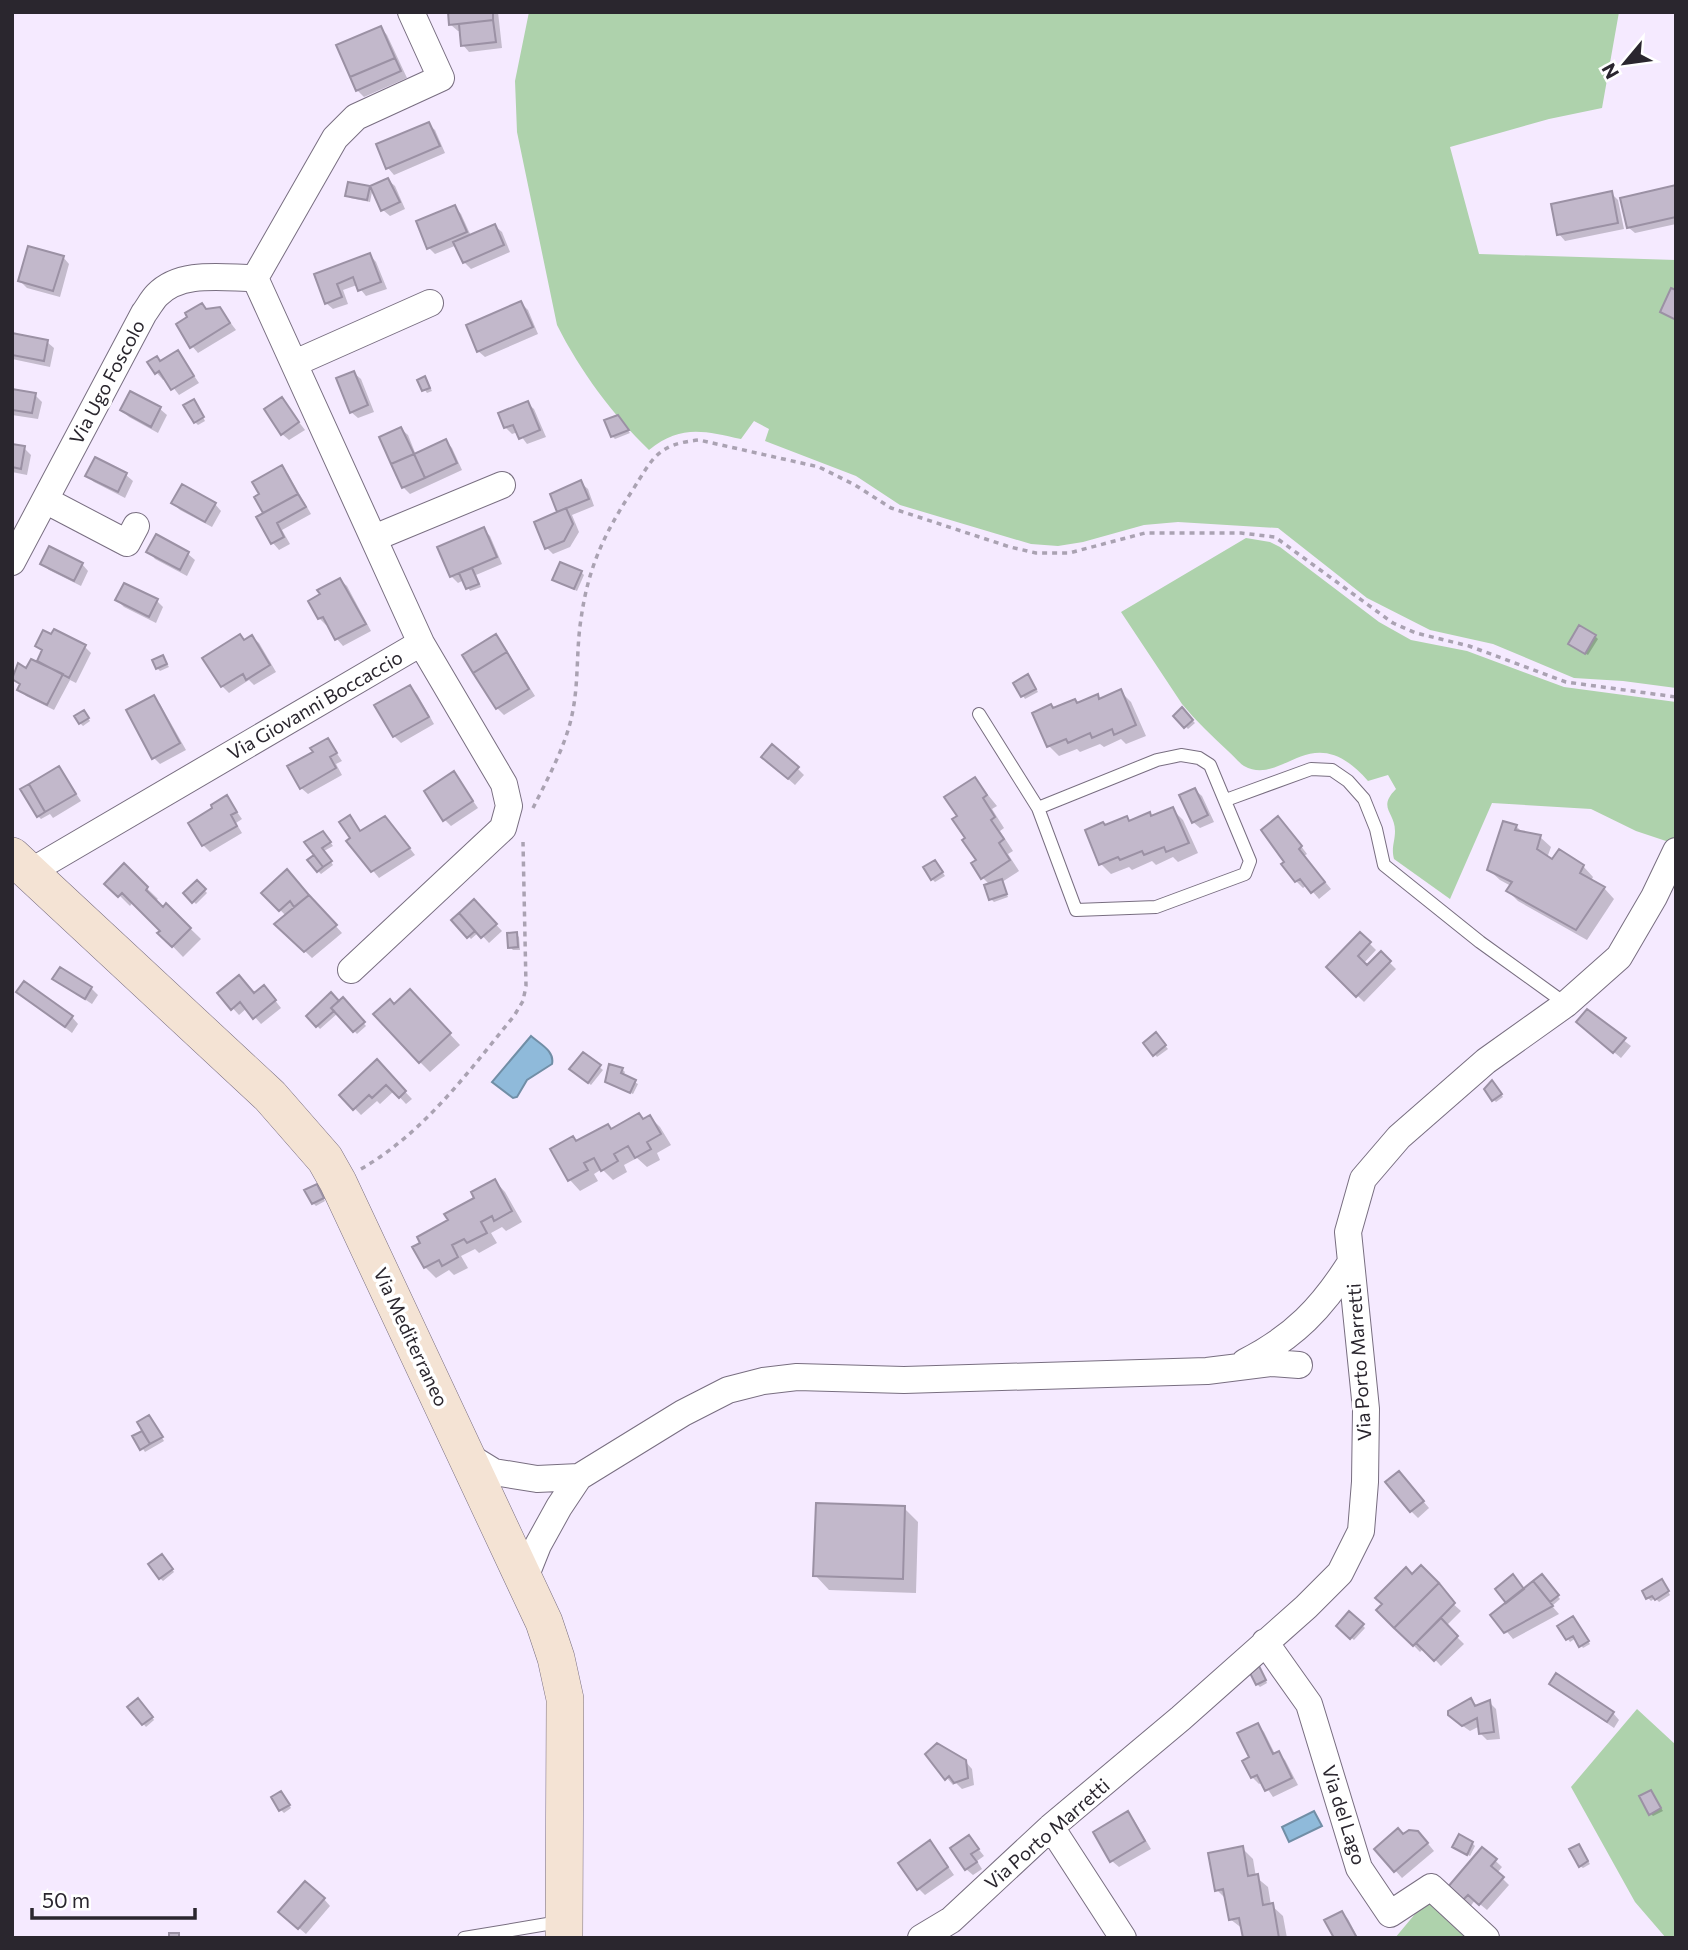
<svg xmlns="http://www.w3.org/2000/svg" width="1688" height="1950" viewBox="0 0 1688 1950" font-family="Commissioner,sans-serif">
<rect width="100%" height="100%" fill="#f5eaff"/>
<path fill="#aed2ac" d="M529,12H1619L1602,108L1549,119L1450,147L1479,254L1676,260V688L1623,681L1574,678L1493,644L1430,630L1367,598L1278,528L1178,522L1144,525L1083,542L1058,546L1031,544L900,505L856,476L765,441L769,429L754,421L741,439C704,431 681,424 649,450C613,415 580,371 557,325L517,132L515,81Z
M1246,538L1270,542L1280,547L1379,622L1411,640L1467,651L1564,687L1676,702V835L1669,842L1636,831L1591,809L1492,803L1450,899L1394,859C1391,847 1395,842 1395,831C1395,812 1377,808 1396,789L1388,775L1368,781C1311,715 1283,788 1244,766C1238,762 1233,755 1228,751C1212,736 1196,721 1182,704L1121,612Z
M1637,1709L1676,1745V1938H1666L1635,1902L1571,1787Z
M1430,1896L1473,1938H1395Z"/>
<path fill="#8fbada" stroke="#718ea6" stroke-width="2" d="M531,1036C540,1044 555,1051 552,1064L527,1080L517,1097L513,1098L492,1082Z
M1314,1811L1322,1826L1289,1842L1282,1827Z"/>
<path fill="#0003" d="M449,12H498L502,48L469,52L463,45L461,31H458L451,25Z
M381,28L387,35L407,78L364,97L357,90Z
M428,124L435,130L445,153L394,175L388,168Z
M388,180L395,186L405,209L390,216L383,210L373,187L370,202L350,198L347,196L350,184L371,188Z
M1676,187V224L1635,233L1628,227Z
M1611,193L1618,200L1624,229L1565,241L1559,234Z
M455,207L461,214L471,236L495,226L502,232L510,252L471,269L464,262L457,245L435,254L429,248Z
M370,255L376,262L387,289L366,296L357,285L343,290L348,304L333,309L326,303L316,275Z
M63,257L69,264L60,297L27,288L20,281Z
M521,303L528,310L538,334L485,357L478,351Z
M220,309L236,330L198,353L192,346L207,310Z
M12,334L47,342L54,348L50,367L12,359Z
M178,352L199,383L179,395L166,378L163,380L157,373L150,362H160Z
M354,373L361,379L374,412L358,418L351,412Z
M425,378L432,391L427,393L419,381Z
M12,391L35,395L42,402L38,419L12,415Z
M131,393L160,409L167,415L158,433L129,417L122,410Z
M282,400L305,430L289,440L282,434Z
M527,403L534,409L546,437L527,444L518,432L512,434L505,427Z
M196,404L205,421L198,425L195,422Z
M620,420L630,433L615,439L612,436Z
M401,429L408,435L416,455L446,441L452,448L462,470L410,494L403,487Z
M12,446L24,448L31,455L27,475L12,472Z
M96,459L126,475L133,481L125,498L94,482L87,476Z
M281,467L288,474L311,514L282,530L290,544L279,550L273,543L265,514L256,498Z
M581,483L588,489L594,506L572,515L579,532L570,547L553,554L547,548L559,513Z
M173,503L215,504L221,511L212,527L180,510Z
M483,529L490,536L502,564L476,575L481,587L470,591L464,580L458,583L451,576Z
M149,552L188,554L195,560L187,576L155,559Z
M42,564H82L88,571L81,586L49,570Z
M581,572L584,575L577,591L554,580Z
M340,580L347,586L371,631L343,646L337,639L328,624L326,625L319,618Z
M117,600L157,601L163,607L156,623L124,607Z
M496,636L502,643L535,696L504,715L497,708L465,655Z
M1595,636L1598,639L1588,655L1573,647Z
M252,637L259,643L276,672L254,685L249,680L229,693L222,686L245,641Z
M37,646L85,647L91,653L76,683L70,680L54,710L26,696L20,689L21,686L13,678L38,664L43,652Z
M163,657L169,667L160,671L157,668Z
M1031,679L1038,692L1025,699L1015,683Z
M410,687L417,694L434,724L401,743L394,736Z
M1120,691L1131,702L1146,736L1126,744L1121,739L1104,747L1100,744L1080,752L1077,749L1059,756L1049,746L1054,710L1078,705L1097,696L1101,700Z
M153,697L160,704L186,750L160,764L154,758Z
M1182,710L1195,723L1188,729L1176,716Z
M86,715L90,721L83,726L80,723Z
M328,740L342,761L336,764L342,775L308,794L301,788L315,753Z
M770,763L797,768L804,775L795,785Z
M59,768L81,801L53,818L50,814L41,819L38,816Z
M454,774L478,808L451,826L444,819Z
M975,779L997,806L992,809L1004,828L1000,831L1013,851L1008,854L1019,871L1002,882L1008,897L994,902L991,899L990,885L983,878L978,860L959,816Z
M1195,790L1202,796L1214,822L1200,828L1193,822Z
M227,798L242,819L236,823L242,833L210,852L203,845L215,809Z
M1172,809L1183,820L1198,853L1178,862L1173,857L1156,865L1152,861L1132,870L1129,867L1111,874L1101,864L1106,827L1130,822L1149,814L1153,817Z
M350,818L362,833L392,825L415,855L379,878L349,841L352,839Z
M1285,825L1307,854L1304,856L1331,889L1319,899L1307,885L1303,888L1296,881L1272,845Z
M1516,826L1524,834L1540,837L1551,847L1547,858L1553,861L1583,866L1593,877L1591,881L1604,888L1614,899L1587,940L1518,901L1508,891L1511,886L1500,880L1489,870Z
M326,836L333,846L324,851L333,865L321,874L318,871L316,855Z
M938,865L945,876L935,882L932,879Z
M124,866L158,899L155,901L163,909L167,906L201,939L183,957L160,933L163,931L133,902L130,906L107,883Z
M293,878L342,933L312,958L277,924L286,916L264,893Z
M197,882L207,893L196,904L185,893Z
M474,901L502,931L489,943L479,932L471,939L453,920Z
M516,934L519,937L520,950H513L510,947Z
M1360,934L1376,950L1363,964L1367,968L1381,954L1396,969L1364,1002L1328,967Z
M54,979L91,988L98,995L92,1004Z
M19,992L72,1017L78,1024L72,1033Z
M219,993L270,994L281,1008L261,1024L247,1008L239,1015Z
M343,1000L366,1026L357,1034L338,1013L320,1029L308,1016Z
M420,1002L460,1045L430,1072L420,1062L394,1006Z
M1587,1012L1631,1046L1621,1058L1585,1028Z
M1156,1035L1168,1049L1157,1057L1146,1043Z
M583,1054L603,1070L591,1085L575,1072Z
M377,1062L412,1099L406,1104L394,1091L380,1104L377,1101L361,1115L342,1095Z
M622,1069L625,1072L623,1076L638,1084L633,1094L607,1082Z
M1495,1085L1503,1097L1496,1102L1493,1099Z
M650,1117L660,1127L671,1145L657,1153L660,1160L647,1167L637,1158L624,1165L627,1172L613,1180L602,1169L594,1174L598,1181L580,1191L570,1180L553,1150Z
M495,1181L505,1192L522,1222L506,1231L502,1227L491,1233L497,1243L479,1253L475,1249L461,1256L468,1268L454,1275L449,1270L436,1278L425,1267L450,1221Z
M319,1189L325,1201L316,1206L313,1203Z
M149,1417L164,1441L145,1452L135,1437L145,1431Z
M1405,1480L1429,1508L1418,1518L1411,1511Z
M904,1508L918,1522L916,1593L829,1590L815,1575Z
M165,1559L174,1572L163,1581L160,1578Z
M1421,1567L1453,1599L1451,1602L1461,1611L1446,1626L1464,1644L1441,1666L1424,1648L1420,1652L1379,1610Z
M1542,1577L1560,1599L1552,1606L1559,1614L1513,1639L1493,1615Z
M1664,1584L1670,1595L1659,1602L1655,1598L1651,1601L1648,1598Z
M1350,1613L1365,1628L1354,1640L1338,1626Z
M1575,1621L1590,1644L1583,1648L1576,1638L1570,1642L1568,1639Z
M1260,1668L1267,1683L1260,1687L1257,1684Z
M1551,1684L1613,1713L1619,1720L1614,1728Z
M1471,1700L1478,1707L1489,1702L1496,1709L1500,1739L1487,1740L1480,1733V1726L1470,1731L1457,1722Z
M141,1703L154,1720L146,1727L130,1707Z
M1258,1725L1264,1732L1275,1754L1278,1753L1285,1760L1298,1785L1273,1797L1263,1782L1259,1784L1252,1777L1251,1758Z
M927,1754L965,1761L972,1769L974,1785L962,1789L956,1783L953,1785Z
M1651,1792L1663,1811L1653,1816L1651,1814Z
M284,1796L291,1808L284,1813L281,1810Z
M1127,1813L1134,1820L1151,1849L1119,1867L1112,1861Z
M1403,1836L1425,1840L1434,1851L1402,1878L1376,1849Z
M969,1837L984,1856L977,1861L982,1869L973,1875L966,1869Z
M1472,1843L1475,1846L1470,1856L1457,1850Z
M1242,1848L1253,1859L1256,1877L1268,1887L1271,1905L1283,1916L1287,1938H1244L1243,1929L1230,1919L1227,1900L1217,1890Z
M936,1849L954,1875L925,1895L918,1888Z
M1483,1849L1502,1867L1497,1873L1509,1885L1487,1910L1475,1900L1470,1907L1456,1894Z
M1581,1849L1590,1864L1583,1868L1580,1866Z
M324,1899L330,1906L306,1934L287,1918Z
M1342,1913L1348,1919L1358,1938H1336Z"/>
<path fill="#c2b8cb" stroke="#9b91a4" stroke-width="2" d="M448,12H493V20L449,25Z
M493,20L496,42L461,46L459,24Z
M381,26L395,58L350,77L336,45Z
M395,58L401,71L356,91L350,77Z
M429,122L440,146L386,169L376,144Z
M388,178L400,202L381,211L370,186Z
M348,182L370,186L367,200L345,196Z
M1676,185V217L1627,228L1620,198Z
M1612,191L1618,223L1557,235L1551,204Z
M455,205L467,232L427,249L416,221Z
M495,224L504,245L463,263L453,242Z
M28,246L64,256L53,291L18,281Z
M370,253L381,282L358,291L353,277L337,284L342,297L325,304L314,274Z
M1671,288L1676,290V320L1660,312Z
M521,301L533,327L477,352L466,325Z
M202,303L206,309L220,307L230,323L190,348L176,324L187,317L185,313Z
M12,333L48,340L44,361L12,355Z
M178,350L194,376L171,390L159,371L155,374L147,362L157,356L160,361Z
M354,371L368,405L350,413L336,378Z
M425,376L430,388L422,391L417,380Z
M12,389L36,393L32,413L12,410Z
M130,391L161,407L151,427L120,410Z
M282,397L299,422L281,435L264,409Z
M194,399L204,417L194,423L183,405Z
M528,401L540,430L519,439L513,425L504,428L498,413Z
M618,415L629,430L611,437L604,420Z
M401,427L414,454L391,464L379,437Z
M446,439L457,463L425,478L414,454Z
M12,444L25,446L21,469L12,467Z
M414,454L425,478L402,488L391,464Z
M95,457L127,473L118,492L85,476Z
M282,465L298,494L263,513L254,497L259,494L252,482Z
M581,480L589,499L557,512L550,494Z
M182,484L216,503L205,522L171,503Z
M298,494L306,507L277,523L284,537L271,544L256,517Z
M566,508L573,524L564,541L545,549L534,522Z
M484,527L497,557L450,577L437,547Z
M156,534L189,552L180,570L146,552Z
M49,546L83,563L74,581L40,564Z
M560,562L582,571L574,589L552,580Z
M472,568L479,584L466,589L459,573Z
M340,578L366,624L335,640L323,617L318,619L308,601L320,594L317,590Z
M124,583L158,599L149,617L115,600Z
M1579,625L1596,635L1585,654L1568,644Z
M54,629L86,645L69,678L37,661L42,650L35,646L43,630L51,634Z
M240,634L244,640L252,635L270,665L246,680L243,674L221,687L202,658Z
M496,634L507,652L473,673L462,655Z
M507,652L529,689L496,709L473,673Z
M163,655L167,664L156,669L152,660Z
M31,659L63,674L47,705L17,690L20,684L12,679L18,663L26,668Z
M1028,674L1036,689L1021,697L1013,683Z
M410,685L429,717L393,737L374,705Z
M1121,689L1136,725L1114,735L1112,729L1092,738L1090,733L1068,743L1066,739L1047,747L1032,713L1051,704L1053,708L1075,699L1077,703L1098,694L1099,699Z
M154,695L180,743L152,759L126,710Z
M1182,707L1193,720L1184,728L1173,716Z
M84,710L89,718L79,724L74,716Z
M328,738L337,753L330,757L336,768L300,789L287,766L313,752L310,748Z
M772,744L799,767L788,779L761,757Z
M59,766L76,794L45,812L29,784Z
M454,771L473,801L443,821L424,791Z
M975,777L987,795L983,798L995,817L991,820L1004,839L999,843L1010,860L981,879L971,863L976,860L962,840L965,838L952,819L957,816L944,797Z
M29,784L45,812L37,817L20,789Z
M1195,788L1208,815L1192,823L1179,795Z
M227,795L237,812L231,815L237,826L202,846L188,823L212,808L211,805Z
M1173,807L1189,843L1166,852L1164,847L1144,855L1142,851L1120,860L1118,857L1099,865L1085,830L1103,822L1105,825L1127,816L1129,821L1150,812L1151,816Z
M350,815L360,831L385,816L410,848L371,872L346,841L350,838L339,822Z
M1278,816L1302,846L1299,849L1325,882L1311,893L1300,879L1295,882L1281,864L1284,862L1261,830Z
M1503,821L1517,825L1515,830L1541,835L1537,849L1552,859L1559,849L1584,865L1580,873L1605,887L1576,930L1506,891L1512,882L1487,870Z
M323,831L331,842L322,848L332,861L323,867L304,842Z
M314,855L323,867L317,872L307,860Z
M935,860L943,872L931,880L923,867Z
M124,863L148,887L146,890L163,907L166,903L191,928L172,947L157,933L160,931L122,893L118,897L104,884Z
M287,869L309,895L294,907L290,901L279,911L261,893Z
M1002,879L1007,894L989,900L984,885Z
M197,880L206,889L192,903L183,893Z
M309,895L337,925L304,952L274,924Z
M474,899L497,924L481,938L459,913Z
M459,913L475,931L467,938L451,920Z
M517,932L518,947L508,948L507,933Z
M1360,932L1371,942L1358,956L1367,965L1381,951L1391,961L1356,997L1326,967Z
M60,967L92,987L85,999L52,979Z
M239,975L254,993L264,985L276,1000L253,1019L240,1002L231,1010L217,993Z
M24,981L73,1016L65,1027L16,992Z
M410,989L451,1033L419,1063L373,1014L390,999L394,1004Z
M331,992L339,1001L331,1008L334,1011L316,1027L306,1016Z
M343,997L365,1022L353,1032L331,1008Z
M1587,1009L1626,1038L1613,1053L1576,1022Z
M1156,1032L1166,1045L1153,1056L1143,1043Z
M583,1052L601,1065L588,1083L569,1069Z
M377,1059L406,1091L399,1098L386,1085L372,1098L369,1095L353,1110L339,1095Z
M609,1064L623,1068L621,1073L636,1080L630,1093L605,1082Z
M1492,1080L1502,1094L1492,1101L1484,1089Z
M639,1113L643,1119L650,1115L661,1134L647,1142L651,1149L635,1158L628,1146L614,1154L618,1161L601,1171L594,1158L584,1163L588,1170L568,1181L550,1149L573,1136L576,1141L608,1124L611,1129Z
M495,1179L512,1211L494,1221L492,1216L481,1222L487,1233L467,1243L464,1239L452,1245L458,1257L442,1266L439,1260L424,1268L412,1247L420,1243L417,1237L448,1220L444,1214L474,1198L471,1192Z
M317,1184L324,1198L312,1204L304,1190Z
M149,1415L163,1437L150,1444L137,1422Z
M142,1431L150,1444L140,1450L132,1436Z
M1399,1471L1424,1501L1410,1512L1385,1482Z
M816,1503L905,1506L903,1579L813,1576Z
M162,1554L173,1569L159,1579L148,1564Z
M1421,1565L1439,1583L1394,1628L1376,1610L1382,1604L1375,1598L1406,1567L1412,1574Z
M1513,1574L1524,1589L1506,1603L1495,1589Z
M1542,1574L1559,1595L1550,1602L1533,1581Z
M1662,1579L1669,1591L1655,1600L1652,1596L1646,1599L1642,1591Z
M1533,1581L1553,1606L1504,1633L1490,1615Z
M1439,1583L1455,1603L1413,1646L1394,1628Z
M1349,1611L1364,1624L1350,1639L1336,1626Z
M1573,1616L1589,1641L1579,1647L1573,1636L1566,1640L1557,1626Z
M1441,1618L1458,1636L1434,1661L1416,1643Z
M1258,1664L1266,1680L1256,1685L1249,1671Z
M1556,1673L1614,1712L1607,1722L1549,1684Z
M138,1698L153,1717L142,1725L127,1707Z
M1471,1698L1475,1706L1490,1700L1494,1732L1479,1734L1477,1718L1462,1726L1448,1715V1711Z
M1258,1723L1273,1754L1279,1751L1292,1778L1265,1791L1257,1775L1251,1778L1242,1761L1249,1757L1237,1733Z
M937,1743L966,1760L968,1778L954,1783L949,1776L945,1780L925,1754Z
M1651,1790L1661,1808L1649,1815L1639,1796Z
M281,1791L290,1805L279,1811L271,1797Z
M1128,1811L1145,1841L1110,1862L1093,1832Z
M1398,1828L1403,1834L1409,1830L1418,1831L1428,1843L1394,1872L1374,1849Z
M1459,1834L1473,1842L1467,1855L1452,1847Z
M969,1835L979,1849L971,1854L977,1862L965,1870L950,1848Z
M930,1840L948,1867L917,1890L898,1863Z
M1579,1844L1588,1861L1579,1867L1569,1849Z
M1243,1846L1248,1876L1258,1874L1263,1905L1273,1903L1279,1938H1243L1239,1918L1229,1920L1223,1889L1215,1891L1208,1853Z
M1482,1847L1497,1859L1491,1866L1504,1877L1479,1905L1468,1895L1462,1901L1447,1888Z
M305,1881L325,1898L298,1929L278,1912Z
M1342,1911L1357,1938H1334L1324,1920Z
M169,1933H179V1938H169Z"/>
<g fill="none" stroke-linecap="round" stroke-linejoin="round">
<defs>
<path id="lane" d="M979,714L1038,808L1076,910L1156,907L1245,874L1250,861L1210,765L1199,758L1181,755L1157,760L1038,808
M1226,800L1311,769L1332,770L1348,781L1364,799L1376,829L1384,865L1480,942L1566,1004
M464,1938L559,1922"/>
<path id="street" d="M411,12L441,78L356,117L335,138L255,278L421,643
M295,363L430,303
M45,500L127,543L136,526
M374,538L502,485
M12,562L144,313C148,308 152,300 157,295C181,270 224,278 255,278
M30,872L421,643L504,784L509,806L503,828L351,970
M1245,1362C1294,1337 1322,1308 1351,1262
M468,1456L494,1472L537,1479L579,1477
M524,1580L538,1545L559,1507L579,1477L683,1413L728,1390L763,1381L797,1377L904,1380L1207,1371L1272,1363L1299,1365
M1265,1642L1309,1704L1359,1868L1390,1914L1431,1887L1486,1938
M1051,1827L1123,1938
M921,1938L951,1920L1051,1827L1181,1718L1306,1607L1340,1573L1361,1531L1365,1482L1366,1409L1348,1232L1363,1179L1399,1137L1486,1061L1566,1004L1619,957L1654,897L1676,851"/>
<path id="secondary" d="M12,856L270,1096L325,1159L338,1182L544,1622L556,1658L565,1699L564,1938"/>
</defs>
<use href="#lane" stroke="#786e80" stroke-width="14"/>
<use href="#street" stroke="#786e80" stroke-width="28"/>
<use href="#secondary" stroke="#786e80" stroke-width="38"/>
<path stroke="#aaa2b2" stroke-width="3.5" stroke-dasharray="5 5" stroke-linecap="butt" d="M533,808C547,780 566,745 572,715C579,683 576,650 581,619C588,568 604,534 632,491C653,458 657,444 699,440L819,467L855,485L891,508L1010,547L1036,553H1069L1145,533H1241L1275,537L1393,623L1416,633L1469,646L1566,682L1676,697
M361,1169C425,1132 468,1072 514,1016L523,1001L526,986L523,842"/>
<use href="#lane" stroke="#fff" stroke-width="12"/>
<use href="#street" stroke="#fff" stroke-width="26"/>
<use href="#secondary" stroke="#f4e3d4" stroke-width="37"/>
</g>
<g text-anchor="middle" stroke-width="7" stroke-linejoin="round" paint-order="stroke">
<g font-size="19" fill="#2a262e" stroke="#fff">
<text transform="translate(107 382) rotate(-62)" y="7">Via Ugo Foscolo</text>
<text transform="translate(315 705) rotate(-30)" y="7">Via Giovanni Boccaccio</text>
<text transform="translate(411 1337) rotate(65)" y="7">Via Mediterraneo</text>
<text transform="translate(1359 1362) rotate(-94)" y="7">Via Porto Marretti</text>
<text transform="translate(1344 1815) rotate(72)" y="7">Via del Lago</text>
<text transform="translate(1047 1834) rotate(-41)" y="7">Via Porto Marretti</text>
</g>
</g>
<rect width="1688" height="1950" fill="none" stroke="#2a262e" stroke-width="28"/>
<g transform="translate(1625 63) rotate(241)" stroke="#ffffff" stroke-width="5" paint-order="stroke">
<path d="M0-5L12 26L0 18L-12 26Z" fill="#2a262e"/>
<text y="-10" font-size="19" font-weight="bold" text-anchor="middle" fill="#2a262e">N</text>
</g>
<path d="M32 1908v10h163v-10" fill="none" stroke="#2a262e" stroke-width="3.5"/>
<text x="42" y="1908" font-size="21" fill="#2a262e" stroke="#ffffff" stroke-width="5" paint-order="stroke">50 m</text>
</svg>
